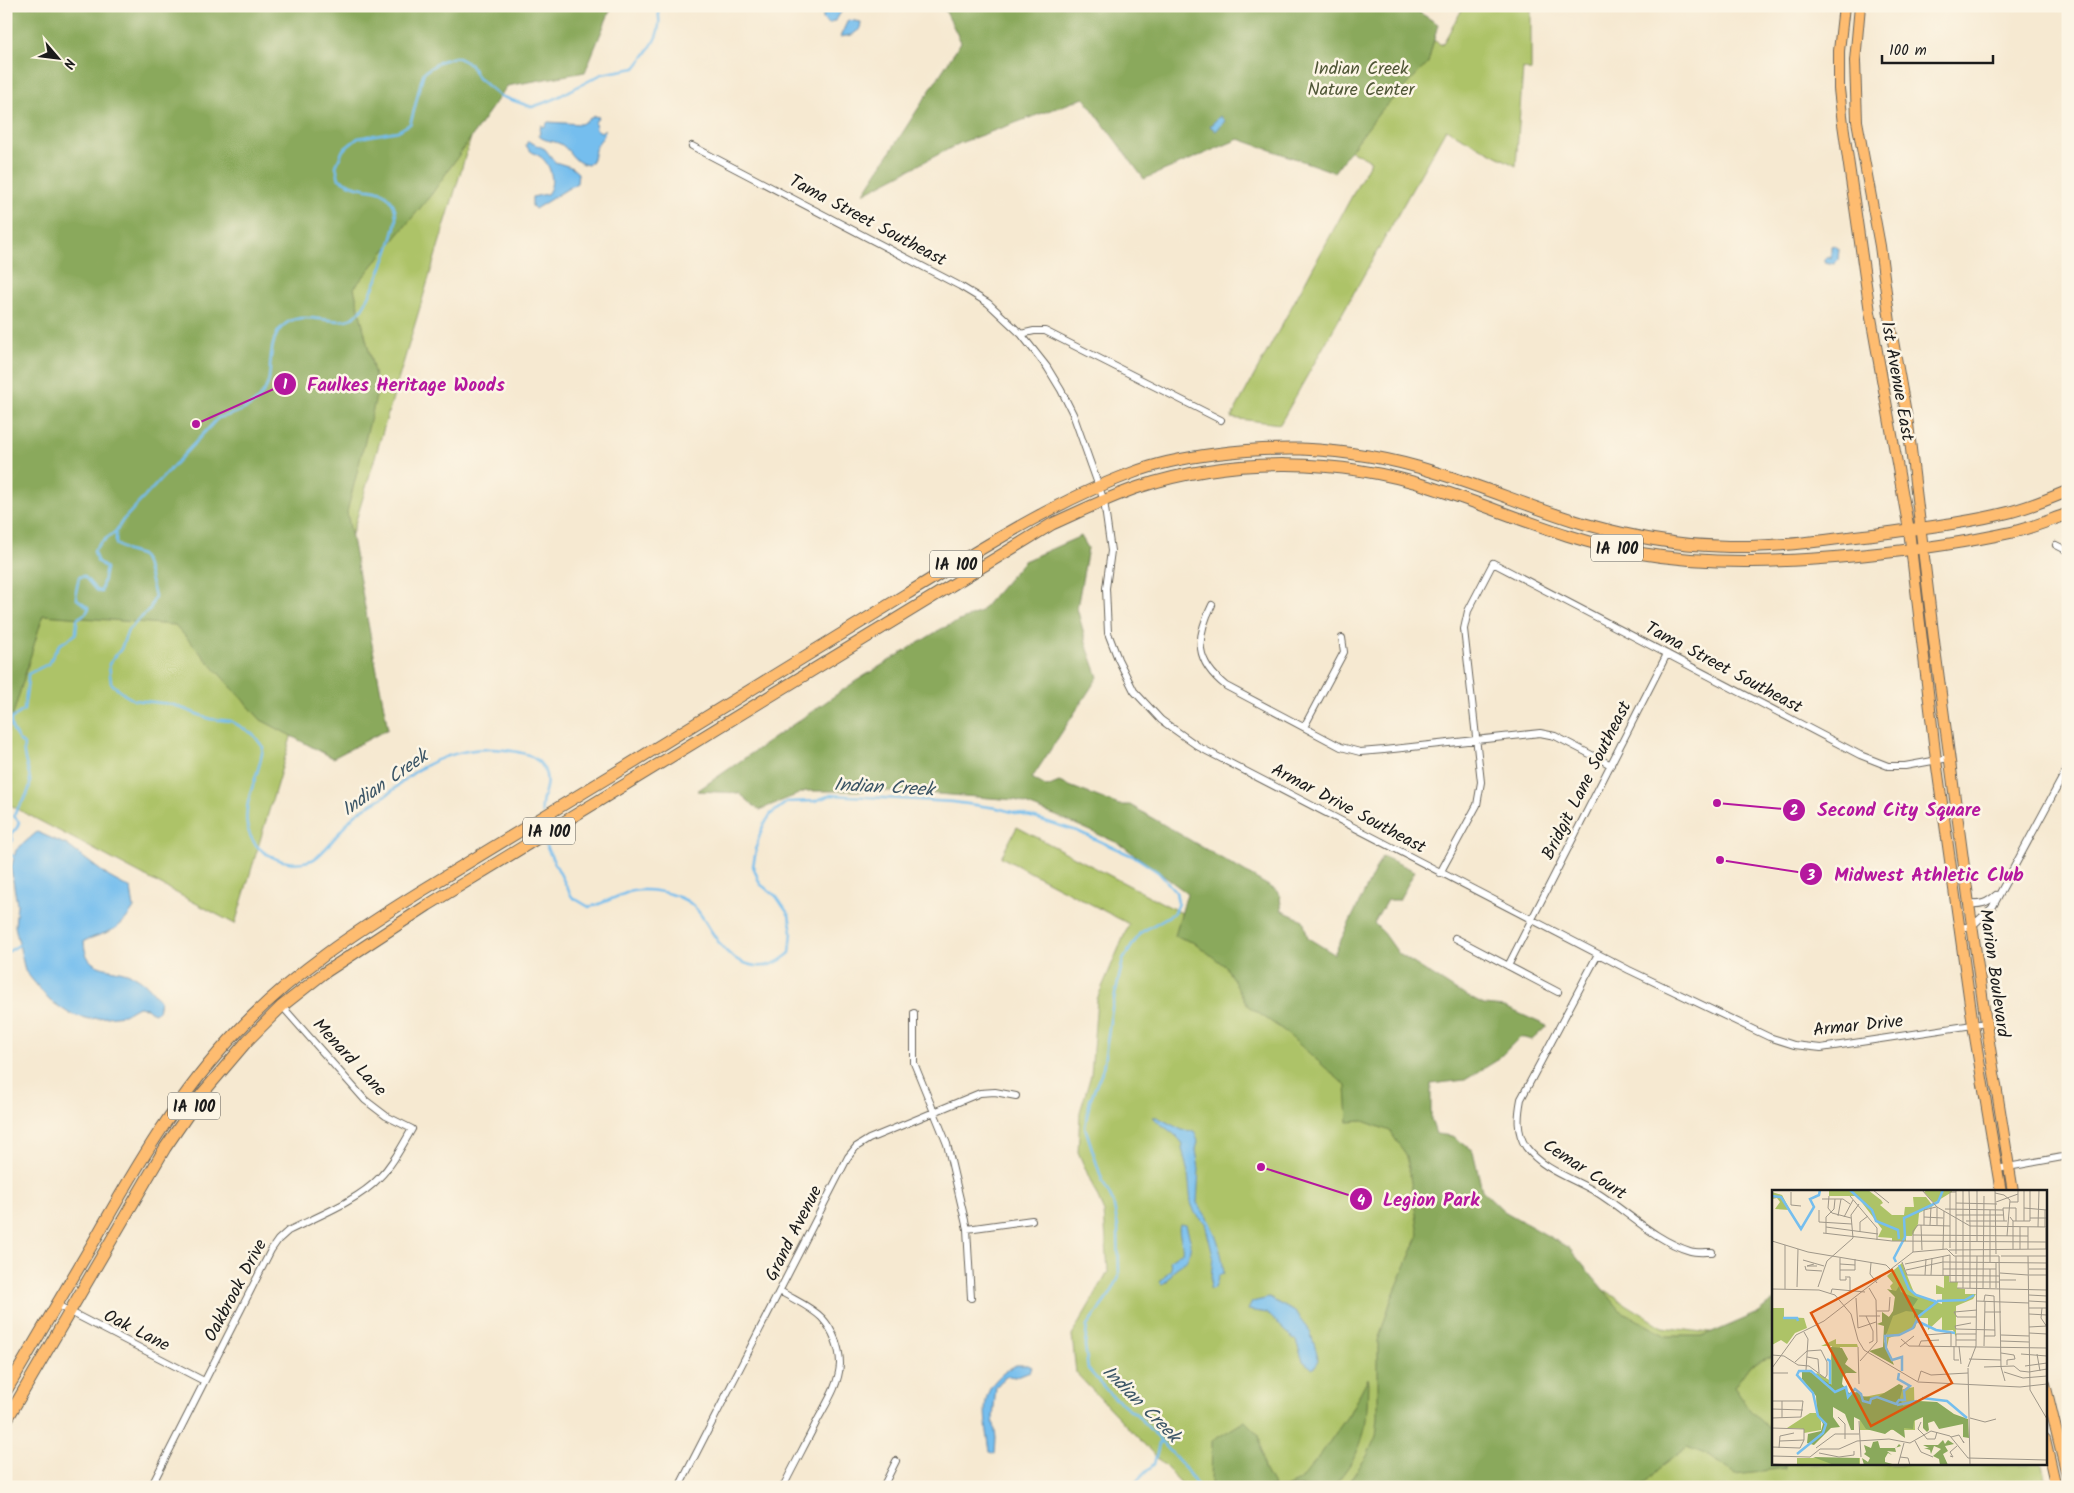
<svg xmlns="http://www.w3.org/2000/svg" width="2074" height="1493" viewBox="0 0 2074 1493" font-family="Kalam,sans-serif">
<rect width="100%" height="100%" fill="#fcf5e5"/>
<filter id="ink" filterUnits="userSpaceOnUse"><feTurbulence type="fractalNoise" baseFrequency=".02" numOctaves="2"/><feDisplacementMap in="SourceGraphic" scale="10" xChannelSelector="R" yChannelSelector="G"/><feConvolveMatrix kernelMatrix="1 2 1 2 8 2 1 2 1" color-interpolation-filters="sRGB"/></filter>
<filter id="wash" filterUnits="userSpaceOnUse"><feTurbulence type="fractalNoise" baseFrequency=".0096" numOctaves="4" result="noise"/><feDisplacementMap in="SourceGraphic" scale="20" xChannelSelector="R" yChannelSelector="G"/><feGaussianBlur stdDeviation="1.12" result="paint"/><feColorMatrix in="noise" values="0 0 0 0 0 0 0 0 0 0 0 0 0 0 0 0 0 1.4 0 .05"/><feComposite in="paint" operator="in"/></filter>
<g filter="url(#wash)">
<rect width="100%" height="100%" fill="#f6e9d1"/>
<path fill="#adc367" stroke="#647042" d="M6,6L499,44L235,924L6,803Z
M1075,6H1373L1442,45L1464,6H1531V71L1523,68L1516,166L1446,129L1280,424L1231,418L1371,161Z
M1017,827L1415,1035L1439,1183L1488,1218L1663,1327L1717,1334L1773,1345V1464H2042L2047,1487H1185L1076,1373L1072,1335L1108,1272L1104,1212L1078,1152L1080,1112L1091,1075L1097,999L1129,924L1001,857Z"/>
<path fill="#8aa95c" stroke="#53623c" d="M6,6H612L585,72L507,86L431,195L354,288L378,389L347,512L388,729L333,758L261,720L175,625L43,615L6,738Z
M943,6H1409L1438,24L1428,63L1380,112L1334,172L1239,139L1144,179L1084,98L960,143L863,194L961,42Z
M1081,536L1088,548L1077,608L1088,649L1098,677L1032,778L1047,787L1059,782L1119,805H1130L1279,892L1282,911L1303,920L1308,938L1334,954L1382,856L1415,871L1399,900H1387L1374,923L1384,933L1399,954L1457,991L1484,1005L1505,1007L1547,1026L1532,1040L1520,1037L1496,1061L1465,1080L1431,1084V1119L1436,1134L1453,1136L1473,1151L1482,1190L1504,1211L1569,1248L1620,1310L1666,1336H1705L1758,1313L1773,1301V1356L1750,1365L1734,1387L1750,1410L1773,1432V1464H1785V1468L1736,1474L1705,1454L1687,1447L1658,1469L1641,1487H1345L1367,1456L1376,1436L1378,1417V1341L1391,1300L1419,1234L1407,1157L1390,1131L1363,1121L1348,1122L1346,1086L1283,1030L1248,1006L1226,967L1195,943L1175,936L1187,893L1120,844L1059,817L1015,800L899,791H806L759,810L739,793L697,791L856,681L941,629L980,612L1024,561Z
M1368,1378C1367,1427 1367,1449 1332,1487H1286L1299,1481L1321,1454L1349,1414Z
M1245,1421L1259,1435L1264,1469L1274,1487H1213L1211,1483L1212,1441Z"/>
<path fill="#75beee" stroke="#486d85" d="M823,6H845L836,20L829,24L823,19Z
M848,20L861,22L860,29L852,35L840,37Z
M594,116L599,117L595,122L596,129L601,132L605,129C605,138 599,140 596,147C593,154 595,160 588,165C573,163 572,152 562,145C555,140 545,142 539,136L541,125L544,127L548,122L581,124Z
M1220,116L1225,121L1216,131L1210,126Z
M528,141L545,149L555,162L571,167L578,173L577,183L535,209L532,206V197L547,194C555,185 552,169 544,160C538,153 530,154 526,145Z
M1834,245L1839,249L1838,260L1834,264L1825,262V258L1828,256L1831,258V246Z
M37,832L67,845L109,877L131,889L134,908C118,933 110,930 84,941C85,974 110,965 132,975C144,980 152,990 160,1001L158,1011L153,1013L147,1008L138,1007L124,1015L89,1019L70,1014L49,1000L25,971L15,926L17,904L11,869L16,850Z
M1153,1117H1157L1182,1130L1194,1131L1198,1141L1196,1150L1199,1169L1197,1203C1214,1225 1221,1245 1224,1273L1219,1275L1215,1288L1210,1289L1213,1256L1205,1223L1195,1213L1191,1203L1188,1173L1182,1148L1183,1144C1175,1132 1162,1127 1153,1117Z
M1180,1224L1186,1225L1191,1243L1189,1254L1186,1261L1175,1269L1167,1281L1162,1284L1160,1282L1171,1269L1170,1260L1182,1252C1184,1242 1177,1234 1180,1224Z
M1269,1298L1295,1312L1310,1331L1319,1360L1313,1369L1303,1361L1296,1341L1267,1313L1248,1310L1252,1302Z
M1016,1365H1028L1032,1367L1030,1371L1015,1377L1008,1376L1003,1379L996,1387L993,1417L996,1438L995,1454L990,1452C985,1414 975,1387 1016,1365Z"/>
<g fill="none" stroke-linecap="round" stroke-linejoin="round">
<path stroke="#75beee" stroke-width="2.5" d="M542,813C539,797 552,787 544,769C536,754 520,752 505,750C474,746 440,755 415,772C404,779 396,789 385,796C376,802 365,807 356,814C345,823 323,856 312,860C286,869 252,854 247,825C243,799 261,772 263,747L253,734L231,721L210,719L171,704L134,700L125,695L111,683L109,664L121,649L128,630L150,609L155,596L146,563L141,555L127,551L116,544V531L123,520L218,418C239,413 260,406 268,383C270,375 270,365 271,356C272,347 274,335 281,328C300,306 333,329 354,317C368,309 397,234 396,217C396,209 392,200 385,194C379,189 371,190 363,188C354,187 347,183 339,179L336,166L343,150L358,138L398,131L410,124C416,107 418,89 424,72L441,61L456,57L470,64L478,78L500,96L532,107L552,100L602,74L635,68C651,48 665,32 657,6
M545,838L546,846L572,897L589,907C604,904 618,895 632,891C647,888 668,892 681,898C710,909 711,956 751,965C767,969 778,963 790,953L792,932L789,915L776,896L760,884L753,866L758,840L763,826L771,814L787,802L815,801L831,795L953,802L997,808L1035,818L1077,831L1137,858L1158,872L1176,892L1178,903L1174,913L1140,933L1123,960L1112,1008L1103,1069L1090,1100L1085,1127L1102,1180L1113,1202L1118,1228L1119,1277L1111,1293L1087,1326L1085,1345L1088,1369L1111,1395L1136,1414L1181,1463L1198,1487
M14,857L6,851L8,845L13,840L11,833L17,828L19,822L14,816C17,805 29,798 30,784C31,771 21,757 24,745C17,739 10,729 11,719L24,710C25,698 28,687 28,674L48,664L59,645L76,634L77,619L86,613L89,608L77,599L76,592L79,577L84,576L96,590L101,592L106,568L97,561L94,551C99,541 108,539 116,531
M6,953L19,945
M1131,1487L1154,1464L1160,1440"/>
</g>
</g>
<g filter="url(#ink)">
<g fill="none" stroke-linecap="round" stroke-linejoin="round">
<defs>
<path id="street" d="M692,146L960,286L988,303L1021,334L1034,331H1045L1221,420
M1021,334L1047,367L1061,390L1073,414L1104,501L1111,551L1106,588L1108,633L1118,659L1134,691L1161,720L1199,747L1629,970L1769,1037L1794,1045L1821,1048L1986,1023
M2056,545L2068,551
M1212,605C1195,639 1195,661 1226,686L1341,747L1360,752L1384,750L1540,733L1555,736L1611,765
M1304,727L1344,652L1342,638
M1440,873L1477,805L1481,782L1464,629L1468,611L1493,563L1860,755L1888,766H1905L1949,758
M1969,904C1981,905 1987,903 1996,895
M1960,928L1972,926L1992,908L2068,767
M1455,938L1558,992
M1598,954L1521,1099C1518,1115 1516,1132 1526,1147C1543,1170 1572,1178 1596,1192C1627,1211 1654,1240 1690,1251C1696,1253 1705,1252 1712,1252
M1508,966L1667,654
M914,1013V1063L947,1144L967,1229L971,1298
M1997,1169L2068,1156
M967,1229L1032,1220
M780,1291C794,1300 810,1306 822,1318C833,1330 840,1348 840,1364C839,1385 826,1404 817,1421C806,1443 794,1465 783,1487
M57,1305L204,1381
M151,1487L271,1250L278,1240L288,1231C316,1217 359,1200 379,1178C393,1164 402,1146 412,1129L386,1116L365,1100L281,1005
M679,1487L848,1157L856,1147L869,1139L980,1093L995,1092L1016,1096
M883,1487L896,1461"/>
<path id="primary" d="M1844,6L1839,51V89L1843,124L1870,312L1909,530L1936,760L1973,1025L2001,1192
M1860,6L1855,61L1857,121L1880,246L1891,330L1908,424L1935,649L1969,904L1986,1023L2013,1192
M2045,1384L2068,1479
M2045,1439L2056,1487"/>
<path id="highway" d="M6,1391C35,1342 64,1292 93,1243C136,1167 178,1094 238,1031C292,973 357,931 423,890C486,851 549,814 612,775C710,715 807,655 905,595C978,551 1051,503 1132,473C1178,455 1251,448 1301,449C1346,451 1391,458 1434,472C1485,487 1534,509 1585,524C1628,536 1673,545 1718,546C1771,549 1824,540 1877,534C1921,528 1967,523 2010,512C2029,507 2049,499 2068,491
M6,1421L165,1148L202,1094L248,1040L282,1006L324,973L428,905L1052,524C1081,511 1109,497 1139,487C1232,456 1341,458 1433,488C1501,510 1568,541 1638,553C1712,566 1789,562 1863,555C1913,550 1963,543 2013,532C2031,528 2050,520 2068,514"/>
</defs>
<use href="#street" stroke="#68645b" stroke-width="8"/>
<use href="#primary" stroke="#68645b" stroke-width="12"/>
<use href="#highway" stroke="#68645b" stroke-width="13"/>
<use href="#street" stroke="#fff" stroke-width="6"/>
<use href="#primary" stroke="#febc70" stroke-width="10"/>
<use href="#highway" stroke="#febc70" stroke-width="11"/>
</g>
</g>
<g text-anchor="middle" stroke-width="5" stroke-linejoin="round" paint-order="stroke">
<g fill="#fcf5e5" stroke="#5f5d58" stroke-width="1">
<rect x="1591" y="534.5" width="52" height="27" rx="4"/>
<rect x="930" y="550.5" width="52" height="27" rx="4"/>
<rect x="523" y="817.5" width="52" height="27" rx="4"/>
<rect x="168" y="1092.5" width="52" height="27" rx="4"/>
</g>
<g font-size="16" font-weight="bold" fill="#1c1c1c">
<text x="1617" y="554">IA 100</text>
<text x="956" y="570">IA 100</text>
<text x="549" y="837">IA 100</text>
<text x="194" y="1112">IA 100</text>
</g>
<g font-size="18" fill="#4f5636" stroke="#fcf5e5">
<text x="1361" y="74">Indian Creek<tspan x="1361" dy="21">Nature Center</tspan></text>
</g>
<g font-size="18" fill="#1c1c1c" stroke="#fcf5e5">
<text transform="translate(868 220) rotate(28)" y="6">Tama Street Southeast</text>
<text transform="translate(1898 381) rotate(80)" y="6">1st Avenue East</text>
<text transform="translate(1724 667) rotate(28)" y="6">Tama Street Southeast</text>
<text transform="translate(1586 780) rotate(-63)" y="6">Bridgit Lane Southeast</text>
<text transform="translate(1349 808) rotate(28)" y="6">Armar Drive Southeast</text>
<text transform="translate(1995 973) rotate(82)" y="6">Marion Boulevard</text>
<text transform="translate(1858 1025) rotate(-6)" y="6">Armar Drive</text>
<text transform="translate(350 1057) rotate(47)" y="6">Menard Lane</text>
<text transform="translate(1585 1169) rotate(33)" y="6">Cemar Court</text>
<text transform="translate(793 1233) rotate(-63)" y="6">Grand Avenue</text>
<text transform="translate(235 1290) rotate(-62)" y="6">Oakbrook Drive</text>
<text transform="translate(137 1330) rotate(27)" y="6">Oak Lane</text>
</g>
<g font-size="19" font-style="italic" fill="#3b5566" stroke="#fcf5e5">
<text transform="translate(384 782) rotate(-35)" y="7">Indian Creek</text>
<text transform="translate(884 786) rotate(3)" y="7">Indian Creek</text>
<text transform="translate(1142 1403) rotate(45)" y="7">Indian Creek</text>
</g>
</g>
<g transform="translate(1772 1190)">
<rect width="275" height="275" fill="#f6e9d1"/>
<path d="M57,0H96L109,10L111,13L108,15L120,25H132L133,17H142L141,7H154L161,16L147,23L146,34L140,46H134V51H120V48L106,47L110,39L85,6H57ZM155,0H180V2L162,13L152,2ZM0,2L10,5L18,20L3,19L8,12L5,8L0,9ZM130,73L143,105L170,114V104H164V95L172,98V86H177V92H186L185,98L193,99V104H204L201,109L184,116V147L181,140L170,141V127L156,140V128H146L143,138L117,148L115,157L114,129L122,123L123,107L118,96L121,93L115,86ZM0,118H12V127L32,128L35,138L23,143L15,154L9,150L0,155ZM64,149V154H85L86,157H68L67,205L43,185L45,183L59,191L60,156H49ZM142,197L143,240H88L87,208ZM38,223H44L49,231V240L32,243V239L15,238ZM25,268H88V275H25Z" fill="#adc367"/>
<path d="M127,96L129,102L146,109L140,118L154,121L142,128V122L134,121L121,126L112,151L122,175L97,161L111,157L112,136L105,134L110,132V122L117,127L121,121L123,107L115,99L124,101ZM59,157L70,158L76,169L73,174L85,183H74L71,186L70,194L77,203L86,202L89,206L104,208L127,194L131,196L128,208L131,216L147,211L165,212L182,224L196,229L197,248L191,247V234L167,239L162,231L156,233L157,240L155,242L151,238V227L142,231L141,239L132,238L133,248L120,239L113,244L94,239L88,230L82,227V240H79L73,224L61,217V227L68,237L59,238L42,255L35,253L36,244L49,241L51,234L45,222L44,206L30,189V182H38L60,195ZM171,250L173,254L176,250L182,254L173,256L176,261L171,264L176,275H168L167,269L161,266L169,259L162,256L159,264L158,260L152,258H157L151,255H166ZM106,251L108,258H124L127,254L129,256L123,258L124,262L115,261L120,265L116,263L113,268V272L124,275H92L90,268L96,272L98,268L92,264L94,262L92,255L99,258L101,252ZM41,267L87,268V275H62Z" fill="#8aa95c"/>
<path fill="none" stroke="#75beee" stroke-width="2.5" d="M78,0L100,20L104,31L126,40L127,49M0,6L9,7L29,39L42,17L38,9L47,5L48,0M124,72L122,68L133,47L132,28L166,12L171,0M127,75L137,99L144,105L165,112L147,126L141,138L127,145L113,146L114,158L120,170L130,167V181M165,111L193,110L202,105M11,128H25L26,131M145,131L164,140L183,143M55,169L58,171V194M150,208L175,211L195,228M125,215L145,211M25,264L51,243L54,234L46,226L41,203L25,185L27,181H39L63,202L74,197L76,207L83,199L89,204L91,211L98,213L99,209L105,207L124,214L127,210H133L132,201L138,196L126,189L127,183"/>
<path fill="none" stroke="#9f9789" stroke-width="1" d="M5,0H40M101,0L117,13M150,0L165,17L198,36M197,0L198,36M223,0L224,64M19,2V15L29,16M223,3L232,5L238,10L235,46M57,6L56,18L60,23L79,28M78,6L105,38V50M50,9H71L78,14M224,12L246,4M238,12H246V0M184,13L225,14M252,18L275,20M173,19L231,20M47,20V32L80,34M184,25H231M66,26L69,9M72,27L81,10M152,27L171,28M238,27L241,31V59M258,28H275M194,31H235M232,31L231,18H244V31M241,31H258V0M252,31V0M146,35L178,36M149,35L150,60M152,35V20L164,17M158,35L159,17M165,35V17M198,36L275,37M54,37L106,44M248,37V59M256,37V59M266,37L267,0M273,37V20M274,38V59M88,42V32L96,26M51,43L120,51L275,52M54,43V27L62,19L63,9M141,45L256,46M0,51L36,62L114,75L120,81M205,52V0M13,55V99M178,58V2H184M171,59L172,21M177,60L275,59M141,62V41L146,35M184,64V0M178,65V92H228M227,66L229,177L233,191M229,66H275M256,66L258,200L275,229M68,68V90H74V86M31,70L52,76M130,72L135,85L228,86M218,72V20M99,73L98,84L105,93M42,74L35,76H45M68,74L83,75M133,74L178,65M33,76L34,80L50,81M171,79H224M257,79H275M68,80H83V69M134,80L171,72L275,73M228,83L256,85M153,85L154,69M159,85L160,68M171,85V66M257,85H275M75,87H78V101M228,90H244M184,92V66M25,97L26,59M46,97L55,71L81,48L79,25L87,14M185,98L275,100M191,98V0M198,98V36M211,98L212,6M218,98V79M224,98V72M0,99L47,100L63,105L79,124L86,150L92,160L146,192L248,197L275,194M59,103L60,99L93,102M257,105L275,106M84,108L86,138L104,132M204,111L257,113M212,111L213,105L222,106L223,146H212M257,111L275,112M257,118H275M270,118L269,128L275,137M105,121H117L118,107M213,122H229M257,124L275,125M87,126H108M94,126L101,141V151L97,153M204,127H185L182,122L205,120M183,136L184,139L223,140M183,136L199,133M257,137L275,136M32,142L36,149L34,180M257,143L275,144M153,145L179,143V156M229,145L257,146M129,149L137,156L275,158M184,150H204M229,151L257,152M147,156L149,151L167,150M182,156V170H187M184,156V144H204M187,156L189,174M212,156L213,111M86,157L87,194M128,157L142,146M229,163L242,165L243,169L235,170V175M249,164L275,166M265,164L268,181M0,165L12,166L26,175L37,176L53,188L55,185V172L49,160L35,161L23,172M35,167L46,169L47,183M197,169L229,170M88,171L105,152L104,110L97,98M253,176L275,173M196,177L204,156L205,66M212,177L242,176L248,181L257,182L275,179M0,178L24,145L52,131L141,62L175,59L182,66H227M196,178L198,275M232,182L251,188L275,186M0,183H16M146,191L149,181L159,185L196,183M0,211H31L29,227L0,228M0,219L31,220M66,227L73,234V249M10,228V211M198,228L213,232L224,229M87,231L89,267M149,232L146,239L152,245M0,238L32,239V250L28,258L0,257M152,245L155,249H163L165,242M179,247L187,245L192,253L191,251M8,251L32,250M143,251L149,262L161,267M7,258L8,246L22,243M44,258L63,244H87M47,263L67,267L82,265V261M0,266L38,267L48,259H67L85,251L117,249L138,253L159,241L178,246L196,268L275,270M178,266L181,267L178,262L185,256M128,267L136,268L138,275M0,274L22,275M126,275L132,253"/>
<path fill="#de560d" fill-opacity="0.15" stroke="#de560d" stroke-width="2.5" d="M120,80L180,193L99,236L39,123Z"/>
<rect width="275" height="275" fill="none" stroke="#1c1c1c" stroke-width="2.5"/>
</g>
<path fill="none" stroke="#b5179e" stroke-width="2" d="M196 424L285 384M1717 803L1794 810M1720 860L1811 874M1261 1167L1361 1199"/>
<g fill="#b5179e" stroke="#fcf5e5" stroke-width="2">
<circle cx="196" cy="424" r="5"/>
<circle cx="1717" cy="803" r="5"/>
<circle cx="1720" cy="860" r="5"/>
<circle cx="1261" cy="1167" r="5"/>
<circle cx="285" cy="384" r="12"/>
<circle cx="1794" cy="810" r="12"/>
<circle cx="1811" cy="874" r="12"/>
<circle cx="1361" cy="1199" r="12"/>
</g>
<g font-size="15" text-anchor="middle" font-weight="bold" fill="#fff">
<text x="285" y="389">1</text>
<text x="1794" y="815">2</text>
<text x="1811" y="880">3</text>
<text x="1361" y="1205">4</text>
</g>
<g font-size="19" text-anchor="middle" font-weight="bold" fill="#b5179e" stroke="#fcf5e5" stroke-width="5" stroke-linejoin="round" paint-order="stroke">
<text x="406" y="391">Faulkes Heritage Woods</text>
<text x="1899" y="816">Second City Square</text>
<text x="1929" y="881">Midwest Athletic Club</text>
<text x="1431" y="1206">Legion Park</text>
</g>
<rect width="2074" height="1493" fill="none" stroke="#fcf5e5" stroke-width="25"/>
<g transform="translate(58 58) rotate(118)" stroke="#fcf5e5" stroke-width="4" paint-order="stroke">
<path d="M0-4L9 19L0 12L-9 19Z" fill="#1c1c1c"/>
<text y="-8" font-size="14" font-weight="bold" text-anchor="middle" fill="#1c1c1c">N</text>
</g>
<path d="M1882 55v8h111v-8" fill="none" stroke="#1c1c1c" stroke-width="2.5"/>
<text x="1889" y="55" font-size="15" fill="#1c1c1c" stroke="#fcf5e5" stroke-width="4" paint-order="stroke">100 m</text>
</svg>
